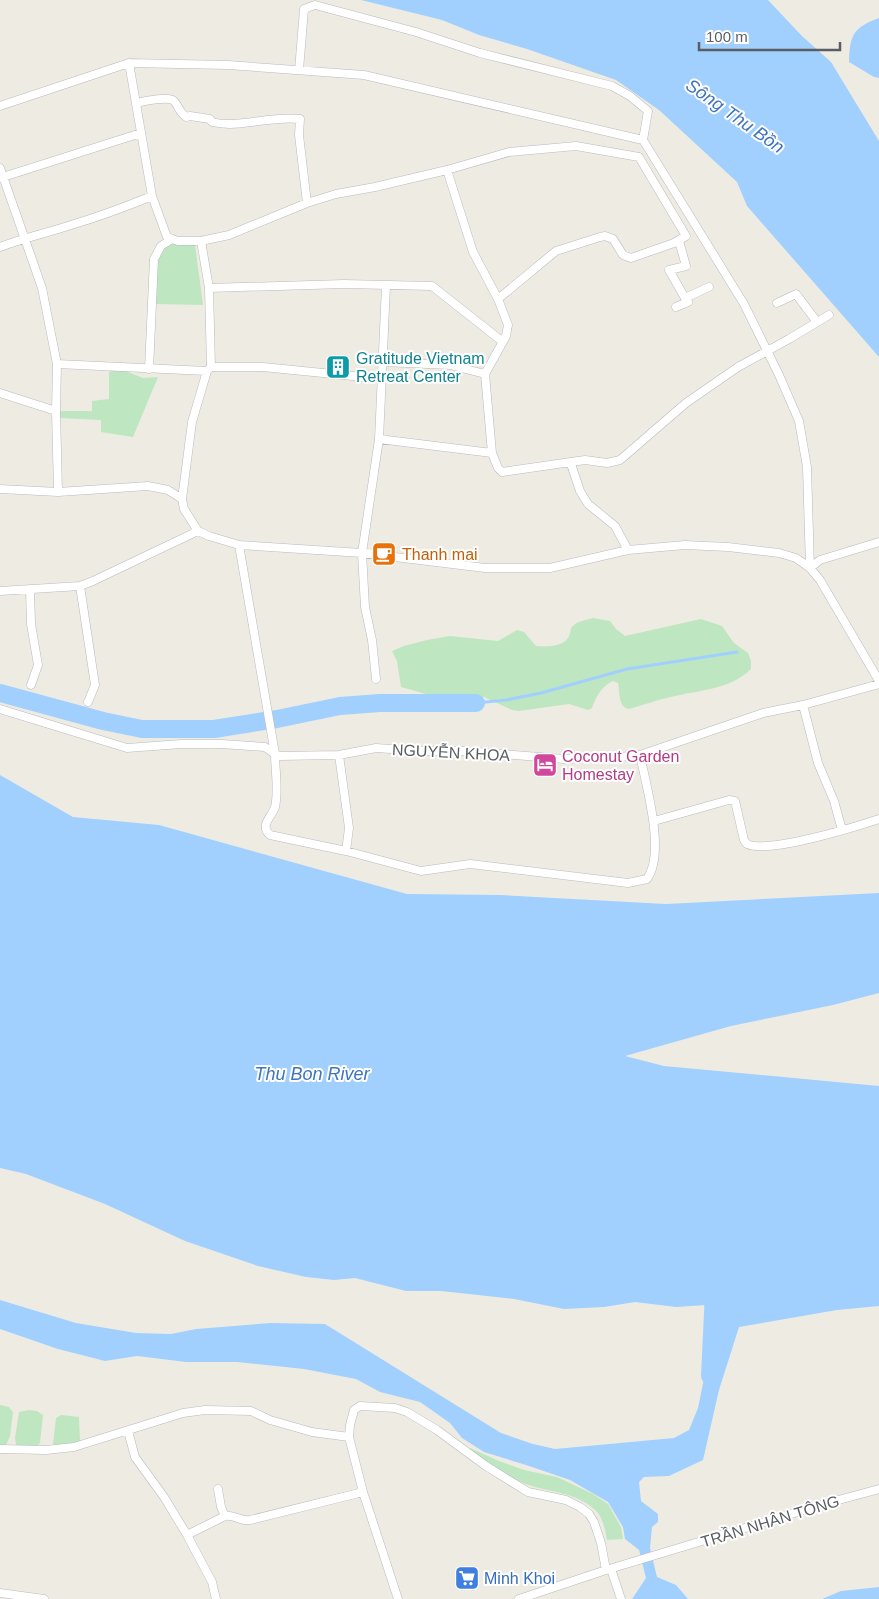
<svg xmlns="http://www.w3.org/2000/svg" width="879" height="1599" viewBox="0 0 879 1599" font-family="Helvetica,sans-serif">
<rect width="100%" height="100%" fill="#eeece2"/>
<path fill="#bee6c0" d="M168,242L195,245L203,305L154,304V259Z
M118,368L143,378L158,377L133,437L101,432V420L59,418L56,411H92V401L109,399V372Z
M593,618L610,621L616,629L625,636L701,619L722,626L734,643L748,653L751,661V669C730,690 698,690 671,697C657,700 643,705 629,709C618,707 620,693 618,683L613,681C602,686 596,696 592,708L588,710L569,704L519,711L512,710L484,697L440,698L401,687L397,661L392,651L404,646L427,640L450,636L498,641L517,630L524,632L536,646C548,647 564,647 569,636C570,635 571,628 571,628C576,621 586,620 593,618Z
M0,1405L9,1407L13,1412L10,1436L6,1445H0Z
M29,1410L37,1411L43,1415L40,1443L37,1446L32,1448L16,1445L15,1438L19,1412Z
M61,1415L79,1417L80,1441L79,1444L57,1447L53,1444L56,1418Z
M470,1448L499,1461L524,1470L557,1477L593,1494L608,1504L621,1527L623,1539L607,1540C605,1530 603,1516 594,1509C577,1493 550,1492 529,1485C506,1478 486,1463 465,1450Z"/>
<path fill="#a1d0ff" d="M361,0H768L802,36L831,62L879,141V357L747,206L737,182L659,110L616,80L527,49L479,35L442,20Z
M879,18V78L874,77L849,62C850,34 853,28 879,18Z
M0,775L73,817L159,825L407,894L500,895L666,904L879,893V993L833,1005L731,1026L625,1056L664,1066L879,1086V1306L837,1310L739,1327L719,1390L703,1460L669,1476L644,1477L639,1482L641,1501L658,1514V1522L652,1527L650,1548L657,1577L676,1585L688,1599H632L646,1578L639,1550L625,1539L623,1527L608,1502L570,1480L526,1465L484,1452L462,1438L450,1423L420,1402L380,1392L356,1379L304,1369L237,1362H186L137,1356L105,1361L58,1349L0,1329V1300L76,1323L136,1333L171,1334L196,1329L271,1323L325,1324L501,1433L533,1444L555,1449L674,1438L689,1430L698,1408L707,1364L720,1333L718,1321L706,1305L676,1307L635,1302L604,1307L564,1309L514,1299L441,1291H406L355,1278L334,1280L306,1277L258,1266L185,1241L105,1204L26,1174L0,1168Z
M879,1587V1599H822L841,1591Z"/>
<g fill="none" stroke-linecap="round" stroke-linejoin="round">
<path stroke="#a1d0ff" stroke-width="3" d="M476,703L506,700L541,693L627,669L737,652"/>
<path stroke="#a1d0ff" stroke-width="18" d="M0,693L103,721L142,729H214L277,719L340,706L380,703H476
M710,1376L714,1292"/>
<defs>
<path id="street" d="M129,63L152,196L167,237L178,241H201L229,235L307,203L336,194L375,187L447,170L509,152L576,146L639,157L686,236L674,243L631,258L623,255L613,239L605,236L600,237L556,251L498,299
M299,70L304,9L315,5L416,32L480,53L612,86L630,96L648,111L643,140
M137,103C144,101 168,96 174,101C179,106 178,111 186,117L190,116L210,119L212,122C239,129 271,115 300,119L299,135L307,203
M0,106L129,63L228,65L364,75L643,140L744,304L779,375L799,421L807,467L810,568
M0,168L42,288L57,364L56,411L58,492
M447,170L473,252L498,299L508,325L506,336L485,374L492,453L498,468L502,472L585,460L607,463L620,460L686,403L738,367L789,339L829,315
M0,178L141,133
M201,241L209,288L211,367
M679,241L686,266L669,270L685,298L709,287
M0,247C23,238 47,233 71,225C98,217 125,207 152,196
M209,288L344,284L432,286L503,342
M777,303L796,294L817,322
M676,307L688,302L685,298
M384,362L450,365L485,374
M57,364L207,371L211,367H263L383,379
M149,369L154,259L161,246L172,239
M0,393L56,411
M379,439L492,453
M571,464L580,491L588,504L615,526L628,550
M0,489L58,492L148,486L168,490L182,499L184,509L198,531L209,536L239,545L362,553L485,568H550L628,550L685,545L728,547L779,553L796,558L810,568L820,580L879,681
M182,499L192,422L207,371
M239,545L275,754L279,756L339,755L376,748L421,751H465L564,759L611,758L640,755L763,713L803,705L879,684
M810,568L820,560L879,542
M80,586L95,685L88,702
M30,589L31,624L38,665L31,685
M0,591L80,586L93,581L198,531
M376,679L372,640L365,607L362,553L379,439L386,286
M803,705L818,763L834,801L842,830
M0,709L127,748L181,744H222L265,747L275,754C275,771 279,790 275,807C272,817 259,825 270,835L346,851L421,871L470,864L628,883L647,879C666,853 646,785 640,755
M339,755L349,828L346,851
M654,821L729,800L735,801L744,840L747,844C768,854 855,827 879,819
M128,1431L135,1457L164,1497L187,1535L212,1582L216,1599
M0,1449L46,1450L74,1447L183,1413L205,1410L251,1411L270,1420L312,1432L349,1437
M218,1489L221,1507L225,1516
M187,1535L225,1516C234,1514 241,1522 250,1520L363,1492
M611,1569L621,1599
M0,1593L44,1599
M398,1599L363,1492L349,1437L350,1425L354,1410L360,1406L395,1408L407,1412L437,1430L486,1466L528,1492L566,1500L580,1507L589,1514L594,1522L601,1543L606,1570
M519,1599L606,1570L831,1502L879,1489"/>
</defs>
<use href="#street" stroke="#b7babf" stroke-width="9"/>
<use href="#street" stroke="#fff" stroke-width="8"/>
</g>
<defs>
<symbol id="building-square" viewBox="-11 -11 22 22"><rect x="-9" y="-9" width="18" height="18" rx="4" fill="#0f9aa8" stroke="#fff"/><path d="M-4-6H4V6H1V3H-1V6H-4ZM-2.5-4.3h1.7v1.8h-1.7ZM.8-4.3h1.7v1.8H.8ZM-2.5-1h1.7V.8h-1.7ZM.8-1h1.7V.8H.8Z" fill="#fff"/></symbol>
<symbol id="cafe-square" viewBox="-11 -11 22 22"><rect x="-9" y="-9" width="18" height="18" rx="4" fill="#e8710a" stroke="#fff"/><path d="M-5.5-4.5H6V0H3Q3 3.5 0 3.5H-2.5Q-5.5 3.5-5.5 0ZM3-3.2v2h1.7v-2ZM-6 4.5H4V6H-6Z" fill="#fff"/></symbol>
<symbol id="hotel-square" viewBox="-11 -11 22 22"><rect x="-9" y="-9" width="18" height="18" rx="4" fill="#d1479c" stroke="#fff"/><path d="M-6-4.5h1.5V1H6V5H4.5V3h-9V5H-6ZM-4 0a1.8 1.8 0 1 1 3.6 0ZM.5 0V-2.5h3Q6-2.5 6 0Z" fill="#fff"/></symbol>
<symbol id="supermarket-square" viewBox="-11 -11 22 22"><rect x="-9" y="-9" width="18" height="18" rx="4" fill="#3f7fe0" stroke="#fff"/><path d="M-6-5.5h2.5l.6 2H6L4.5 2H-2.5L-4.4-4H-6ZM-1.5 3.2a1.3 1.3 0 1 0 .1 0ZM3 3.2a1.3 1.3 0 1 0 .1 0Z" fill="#fff"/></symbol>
</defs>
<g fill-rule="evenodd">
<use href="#building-square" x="324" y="353" width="28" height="28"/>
<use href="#cafe-square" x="370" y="540" width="28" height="28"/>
<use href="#hotel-square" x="531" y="751" width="28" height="28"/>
<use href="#supermarket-square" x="453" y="1564" width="28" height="28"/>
</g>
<g text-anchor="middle" stroke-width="4" stroke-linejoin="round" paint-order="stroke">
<g font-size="16" fill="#0d838f" stroke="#fff" text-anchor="start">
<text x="356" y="364">Gratitude Vietnam<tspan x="356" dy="18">Retreat Center</tspan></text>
</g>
<g font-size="16" fill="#c56008" stroke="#fff" text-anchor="start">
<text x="402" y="560">Thanh mai</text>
</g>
<g font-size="16" fill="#5a5e63" stroke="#fff">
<text transform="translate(451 752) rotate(3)" y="6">NGUYỄN KHOA</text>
<text transform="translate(770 1521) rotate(-17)" y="6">TRẦN NHÂN TÔNG</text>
</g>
<g font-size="16" fill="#b23c85" stroke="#fff" text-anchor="start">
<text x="562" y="762">Coconut Garden<tspan x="562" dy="18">Homestay</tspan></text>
</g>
<g font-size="16" fill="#366cbe" stroke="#fff" text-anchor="start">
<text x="484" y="1584">Minh Khoi</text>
</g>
<g font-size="18" font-style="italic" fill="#3f74bc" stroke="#fff">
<text transform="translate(735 116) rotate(35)" y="6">Sông Thu Bồn</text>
<text x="312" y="1080">Thu Bon River</text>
</g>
</g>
<path d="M699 42v8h141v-8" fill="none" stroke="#5a5e63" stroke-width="2.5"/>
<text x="706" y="42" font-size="15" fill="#5a5e63" stroke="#ffffff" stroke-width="4" paint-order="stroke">100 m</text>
</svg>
